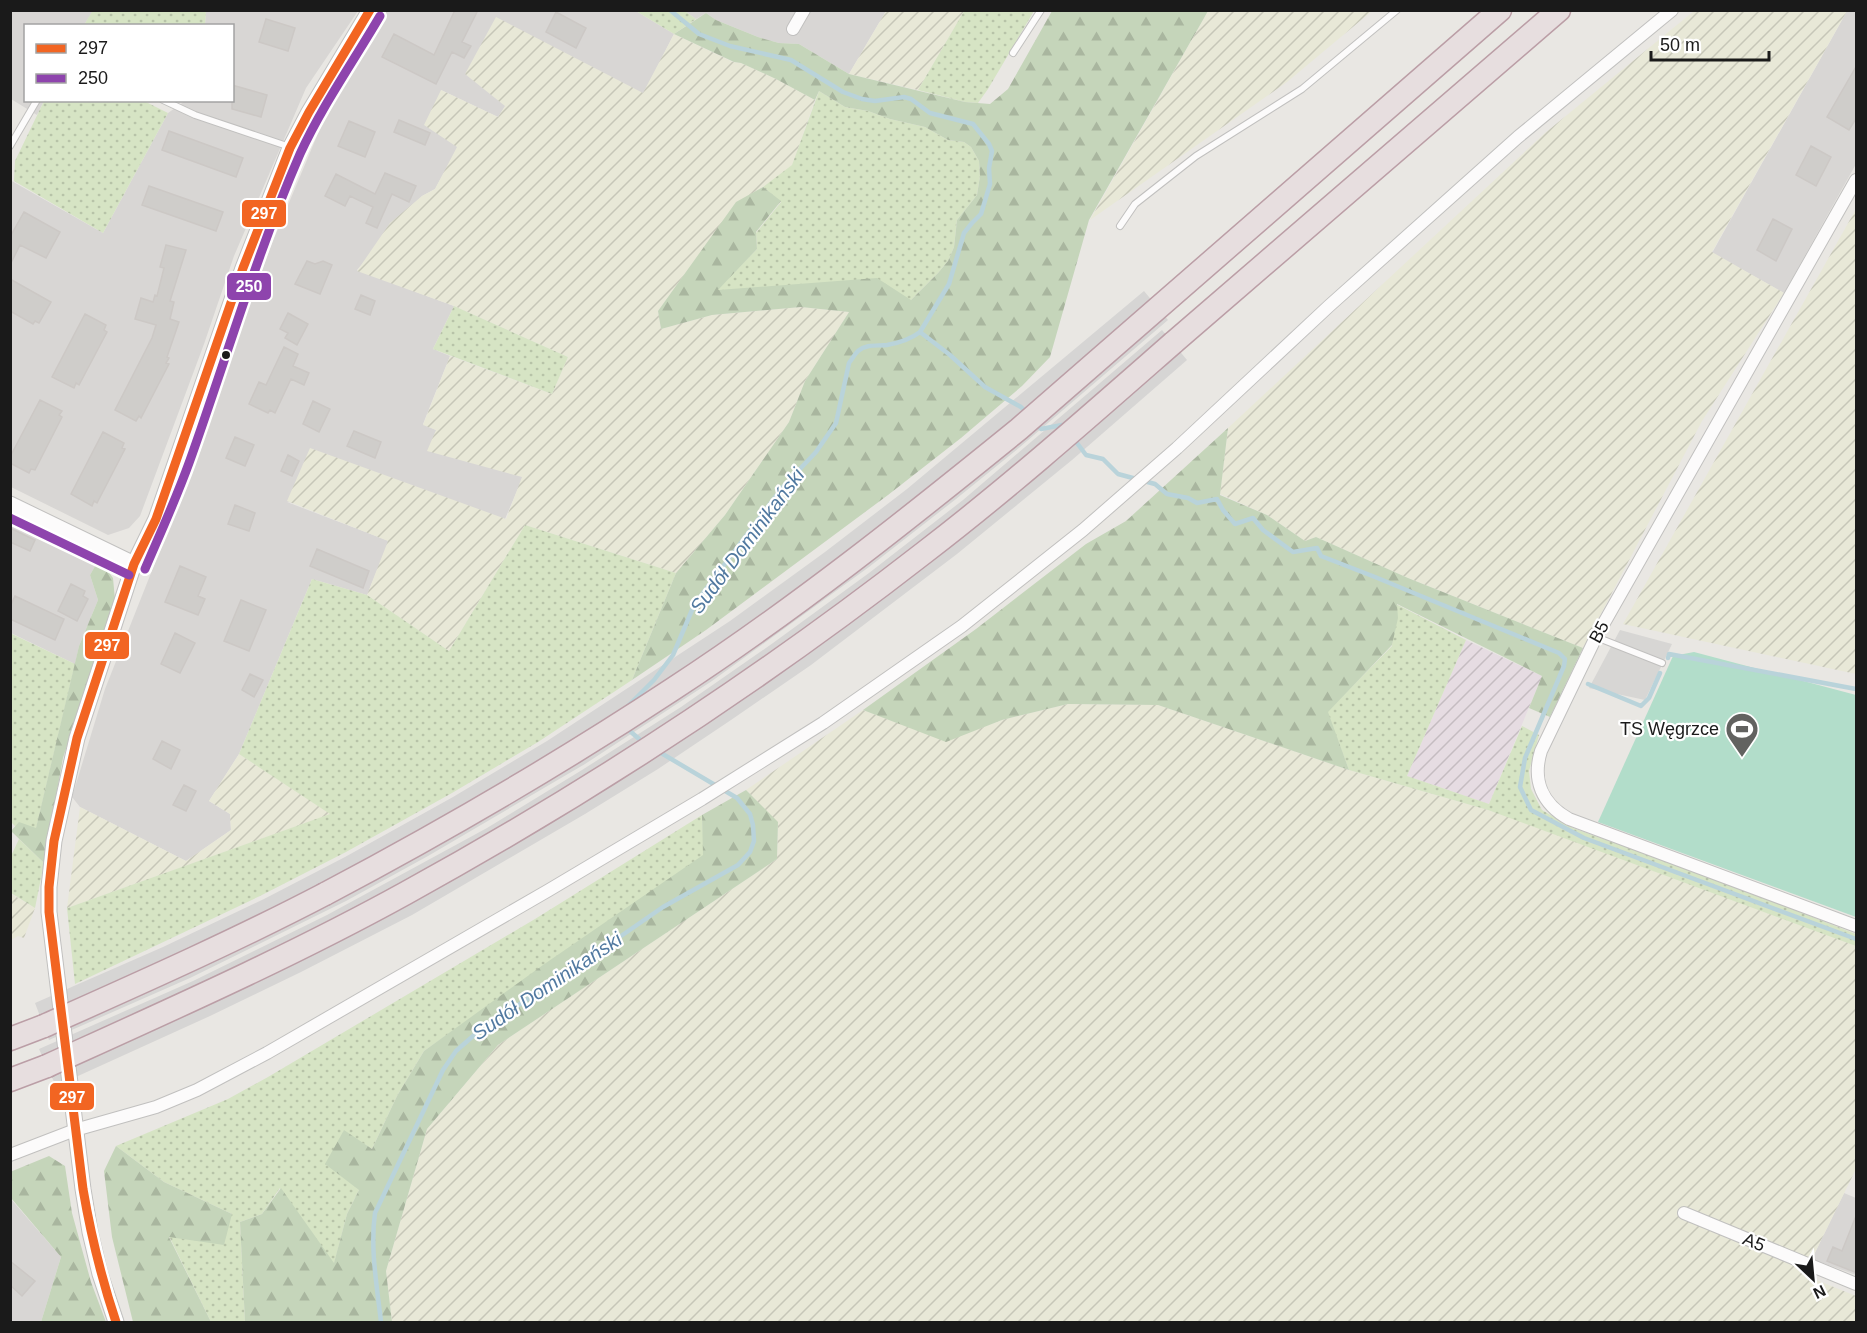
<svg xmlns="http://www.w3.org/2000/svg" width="1867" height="1333" viewBox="0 0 1867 1333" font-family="Helvetica,sans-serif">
<defs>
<pattern id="industrial-furrows" width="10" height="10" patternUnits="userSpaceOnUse" patternTransform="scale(1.5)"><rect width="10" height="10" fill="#e6dce2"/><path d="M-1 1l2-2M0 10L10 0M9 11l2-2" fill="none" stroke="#c5bcc1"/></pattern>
<pattern id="farmland-furrows" width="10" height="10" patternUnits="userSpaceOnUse" patternTransform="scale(1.5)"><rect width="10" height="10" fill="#e8e8d7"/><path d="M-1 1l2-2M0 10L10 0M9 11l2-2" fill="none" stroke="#c6c6b8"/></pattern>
<pattern id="grass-dots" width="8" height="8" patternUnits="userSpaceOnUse" patternTransform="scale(1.5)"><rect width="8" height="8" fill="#d6e4c4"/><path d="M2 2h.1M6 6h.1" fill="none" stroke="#b7c3a8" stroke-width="1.8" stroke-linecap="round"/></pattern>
<pattern id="forest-firs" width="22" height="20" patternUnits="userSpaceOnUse" patternTransform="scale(1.5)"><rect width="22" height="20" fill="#c5d5ba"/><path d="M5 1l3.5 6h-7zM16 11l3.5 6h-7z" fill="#a9b69f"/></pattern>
</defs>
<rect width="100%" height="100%" fill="#e9e7e3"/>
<path fill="#d8d6d4" d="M11,11H93L84,25L26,26V100L44,101L37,115L11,99Z
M206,11H358L306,88L234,256L204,344L140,516L129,528L108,535L11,487L10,180L103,233L168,113L185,101L232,100V26L205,25Z
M386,11H636L674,34L644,93L506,105L498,117L441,90L458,147L435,189L422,196L357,270L454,306L433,349L450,356L423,424L436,430L523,477L505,519L287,502L389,541L367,595L312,579L239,754L209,801L230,814L231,830L186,861L80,807L72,797L105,689L176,510L270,248L327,112Z
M685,11H886L849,74L799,44L779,43L758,37L716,20L706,13L696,19Z
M1847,11H1856V164L1784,293L1712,253Z
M10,517L99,559L90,575L98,600L79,646L75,664L11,633Z
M1844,1193L1856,1198V1275L1812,1259Z
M10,1198L61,1257L41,1322H11Z"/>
<path fill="url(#industrial-furrows)" d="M1466,640L1542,676L1489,804L1407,776Z"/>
<path fill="#d7d6d4" d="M1620,630L1672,644L1645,700L1589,688Z"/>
<path fill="url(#farmland-furrows)" d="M886,11H964L918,90L849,74Z
M1208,11H1372L1287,82L1090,220Z
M1694,11H1847L1712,252L1784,293L1702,421L1583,648L1408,578L1316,537L1305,541L1267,515L1220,494L1228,428L1545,133Z
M496,17L643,93L674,34L733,62L741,63L776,79L815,100L792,166L763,187L736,203L658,311L661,329L712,315L801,307L849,312L805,381L789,422L725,515L676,573L525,525L449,651L367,595L388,541L287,501L310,448L506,519L522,477L427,451L436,430L423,425L450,356L552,394L568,357L454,306L357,271L390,223L422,196L435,189L457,147L424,125L441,90L498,117L505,106L465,74Z
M1856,209V674L1623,624Z
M1068,704L1158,705L1349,770L1488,810L1856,939V1169L1804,1275L1856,1296V1322H392L386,1271L427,1129L498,1045L777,859L778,823L746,790L863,710L946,741L1002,720Z
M239,754L331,814L67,908L80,807L186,861L231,830L230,814L209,801Z
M10,893L35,908L24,938L18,936L11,940Z"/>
<path fill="url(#grass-dots)" d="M93,10H206V11L205,25H84Z
M636,11H685L696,19L674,34Z
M964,11H1034L988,89L978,103L965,102L918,90Z
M819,91L845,107L868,111L890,119L925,127L948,140L964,142L971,147L979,161L980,176L977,195L957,220L954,247L948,261L938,273L911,300L717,290L757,249L756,233L781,202L763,187L792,165Z
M44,101H144L168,113L103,233L14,181L15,161Z
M454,306L568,357L552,394L433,349Z
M525,525L676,573L632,680L538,742L452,793L346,852L260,896L75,984L67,908L330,814L239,754L312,579L367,595L449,651Z
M1396,604L1466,640L1407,776L1489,804L1522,726L1539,735L1529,771L1531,789L1542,810L1573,828L1718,880L1856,934V946L1488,810L1349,770L1327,712L1392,646Z
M10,633L75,664L36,829L16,827L11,822Z
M702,815L704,855L424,1051L397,1096L372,1149L343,1131L359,1190L347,1214L334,1264L280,1188L262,1214L240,1222L245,1322H211L169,1236L232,1214L164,1182L116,1146L228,1099L268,1077L535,919Z
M19,839L44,863L35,908L11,893V856Z"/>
<path fill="url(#forest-firs)" d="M1052,11H1208L1089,220L1050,357L1022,386L961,438L888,495L706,630L632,680L676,573L725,515L789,422L805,381L849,312L801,307L712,315L661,329L658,311L736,202L763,187L781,201L756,232L757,249L718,290L877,278L911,300L938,273L948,261L954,247L957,220L977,195L980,176L979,161L971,147L964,142L948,140L925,127L890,119L868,111L845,107L819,91L815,100L776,79L741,63L734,62L674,34L706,13L716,20L758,37L779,43L799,44L849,74L965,102L990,104L1008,89Z
M1228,428L1220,495L1267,515L1305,541L1316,537L1408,578L1583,648L1550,717L1529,708L1542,676L1397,604L1398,618L1392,645L1328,712L1349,770L1158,705L1068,704L1002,720L946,742L863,710L976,629L1086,544L1126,521Z
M99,559L113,578L115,600L63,758L44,863L11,831L19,822L36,828L79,646L98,600L90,575Z
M746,790L778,822L777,859L498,1045L427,1129L386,1271L392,1322H245L240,1222L262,1214L281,1188L334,1263L347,1214L359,1190L325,1164L344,1130L372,1149L397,1096L424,1051L543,965L703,855L702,815Z
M116,1146L164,1182L232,1214L224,1245L169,1237L211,1322H133L112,1237L104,1171Z
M49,1156L65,1166L72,1213L91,1282L106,1322H41L61,1257L11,1198L10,1172Z"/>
<path fill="#b2ddca" d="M1694,652L1856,695V917L1598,822L1673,656Z"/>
<path fill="#d6d5d4" d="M1144,291L1168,320L1020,447L956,499L869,567L712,681L585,764L428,856L346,901L190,978L49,1040L35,1003L163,947L264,899L345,857L453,797L547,741L730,621L825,552L907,489Z
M1162,330L1187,360L1072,460L957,554L811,665L731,720L658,769L585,814L412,915L301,972L210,1016L56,1086L39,1049L193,981L327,915L487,828L582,770L681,707L773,643L869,573L963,500Z"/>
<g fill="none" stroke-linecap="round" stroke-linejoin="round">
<path stroke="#b9d3da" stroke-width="4.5" d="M920,332L950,355L985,387L1021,407L1028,414
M1035,423L1041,429L1062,425L1063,429
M1071,440L1077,443L1086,455L1103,459L1118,474L1155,484L1167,494L1188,498L1197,503L1217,499L1223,510L1235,524L1253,518L1263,530L1293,552L1317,548L1321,556L1375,577L1559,653L1565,659L1564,666L1525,758L1520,787L1531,810L1584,838L1856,939
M1668,658L1669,654L1856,689
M1588,684L1641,706L1649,698L1660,673
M623,711L654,680L673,655L692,610L700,597L782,488L816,452L836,423L849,363C852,359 855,354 858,351C866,344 877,346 887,345C898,343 911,339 920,332L949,284L964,233L972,223L981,214L990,184L989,168L992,151L989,144L973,124L930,113L911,99L904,97L875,101L862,99L843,92L791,60L730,46L699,34L670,10
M625,727L644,743
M381,1322C377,1286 370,1249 375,1213L443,1070L456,1051L480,1030L566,974L663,907L738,865L750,852L754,841L753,825L750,814L737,798L656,750"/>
</g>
<path fill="#cfcdca" stroke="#ccc8c5" stroke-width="1.5" d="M455,10H478L462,42L471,46L464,58L452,52L436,84L382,57L394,34L434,55Z
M556,12L586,28L576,48L546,32Z
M266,19L295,28L288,51L259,42Z
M1857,65V117L1849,130L1827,117Z
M232,85L267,95L261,117L232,109Z
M399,120L430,133L425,145L394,132Z
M349,121L375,132L365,157L338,146Z
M169,131L243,158L236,177L162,150Z
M1811,146L1831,157L1816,186L1796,175Z
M385,173L416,186L409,202L392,194L377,228L366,223L373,207L350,196L345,206L325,196L336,174L375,194Z
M149,186L223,212L216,231L142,205Z
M24,212L60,232L46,258L20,245L10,265V237Z
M1773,219L1792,229L1776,261L1757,250Z
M166,245L186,250L170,301L174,302L170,319L179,322L167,357L169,358L166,363L169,364L141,418L139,416L136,421L115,410L152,338L156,325L135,319L141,298L153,302L155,295L157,296L164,268L160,267Z
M307,261L315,264L323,261L332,265L320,294L295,284Z
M10,279L51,302L39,323L35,321L33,324L10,311Z
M361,295L375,301L370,315L355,309Z
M288,313L308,324L297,345L285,338L288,333L280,329Z
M85,314L106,325L104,330L107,332L79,385L76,383L74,388L52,377Z
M284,347L298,354L293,366L309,373L304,385L291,379L275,413L270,410L268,413L249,404L259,382L266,385Z
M40,400L62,411L59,415L62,417L35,470L31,469L29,473L10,463V457Z
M313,401L330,409L319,432L303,424Z
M354,431L381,442L375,458L347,446Z
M103,432L124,443L122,448L125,449L97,503L94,501L92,506L71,494Z
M235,437L254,445L245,466L226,458Z
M288,455L299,461L292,476L281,471Z
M235,505L255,513L249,531L228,524Z
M10,528L35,540L30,551L10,542Z
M317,549L369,571L363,588L310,566Z
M180,566L206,577L198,596L205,599L198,615L165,602Z
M71,584L85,591L83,596L88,599L77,621L58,611Z
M15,596L64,619L55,640L10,619V607Z
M241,600L266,610L249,651L224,641Z
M175,633L195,643L180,673L161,664Z
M250,674L263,680L254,697L242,690Z
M162,741L180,750L171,769L153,759Z
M184,785L196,791L186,811L173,805Z
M1856,1216H1857V1273L1827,1261L1833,1247L1842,1251Z
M10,1261L35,1281L22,1296L10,1285Z"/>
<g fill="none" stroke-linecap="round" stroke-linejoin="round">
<defs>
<path id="service" d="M1013,53L1041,10
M163,100L195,115L290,147
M10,146L37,100
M1120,226L1135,204L1196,156L1302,89L1397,10
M1596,637L1662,663"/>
<path id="minor" d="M793,29L804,10
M1856,180L1596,637L1541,751C1532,780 1542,804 1569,819L1856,926
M10,1155L75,1130L156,1107L197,1090L267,1053L549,890L702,799L823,723L962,626L1083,530L1177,448L1329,306L1518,137L1672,10
M1684,1213L1856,1284"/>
<path id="tertiary" d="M10,504L134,564
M116,1322L100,1274L90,1232L83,1189L49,912V887L54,841L77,738L134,564L156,519L243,268L290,148L309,112L370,10"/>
<path id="motorway" d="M1173,343L1559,10
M325,894C444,831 561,763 673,689C794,610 907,520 1019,429L1500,10
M10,1039L44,1026
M10,1080L47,1066"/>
</defs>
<use href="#service" stroke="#c1c0bf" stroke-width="8"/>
<use href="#minor" stroke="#c1c0bf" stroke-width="14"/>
<use href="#tertiary" stroke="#c1c0bf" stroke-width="17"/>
<use href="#motorway" stroke="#bb9ea6" stroke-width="25"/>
<use href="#service" stroke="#fcfbfb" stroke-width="6"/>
<use href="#minor" stroke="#fcfbfb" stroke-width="12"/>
<use href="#tertiary" stroke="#fcfbfb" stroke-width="15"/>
<use href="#motorway" stroke="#e7dedf" stroke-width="22"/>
<defs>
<path id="motorway-bridge" d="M44,1026C138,984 233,942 325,894
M47,1066C168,1011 290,957 406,893C588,793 762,679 925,552C1011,486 1092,414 1173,343"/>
</defs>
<use href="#motorway-bridge" stroke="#bb9ea6" stroke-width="25" stroke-linecap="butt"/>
<use href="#motorway-bridge" stroke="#e7dedf" stroke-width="22"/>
<defs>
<path id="bus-1" d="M116,1322C101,1277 91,1236 83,1189L49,912V887L54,841L77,738L134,564L156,519L243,268L290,148L309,112L370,10"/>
<path id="bus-2" d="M10,518L129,575
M145,569C160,534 176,499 189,463C226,360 256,255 300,154C322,106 353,62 380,16"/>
</defs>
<use href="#bus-1" stroke="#fff" stroke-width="14"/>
<use href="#bus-2" stroke="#fff" stroke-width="14"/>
<use href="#bus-1" stroke="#f26522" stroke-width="9"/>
<use href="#bus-2" stroke="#8e44ad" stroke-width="9"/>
</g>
<defs>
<symbol id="stadium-pin" viewBox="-11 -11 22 30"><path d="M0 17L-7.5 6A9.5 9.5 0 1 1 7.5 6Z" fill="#626260" stroke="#fff"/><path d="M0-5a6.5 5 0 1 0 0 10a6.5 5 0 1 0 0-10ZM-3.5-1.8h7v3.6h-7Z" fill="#fff"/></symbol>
</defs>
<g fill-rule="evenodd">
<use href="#stadium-pin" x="1723" y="710" width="38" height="52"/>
</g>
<circle fill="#1a1a1a" stroke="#fff" stroke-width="2" cx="226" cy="355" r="5"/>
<g text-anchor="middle" stroke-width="4.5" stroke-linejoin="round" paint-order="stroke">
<g font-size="18" fill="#1a1a1a" stroke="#fff">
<text transform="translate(1599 632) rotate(-62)" y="6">B5</text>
<text transform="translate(1754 1242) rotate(22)" y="6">A5</text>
</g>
<g font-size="18" fill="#1a1a1a" stroke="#fff" text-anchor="end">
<text x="1719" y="735">TS Węgrzce</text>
</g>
<g font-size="20" font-style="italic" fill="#5179a0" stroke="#fff">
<text transform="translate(747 541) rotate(-53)" y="7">Sudół Dominikański</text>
<text transform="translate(547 986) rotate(-34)" y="7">Sudół Dominikański</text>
</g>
</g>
<g stroke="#fff" stroke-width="2">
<rect x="241" y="199" width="46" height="29" rx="6" fill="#f26522"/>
<rect x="226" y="272" width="46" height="29" rx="6" fill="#8e44ad"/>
<rect x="84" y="631" width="46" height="29" rx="6" fill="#f26522"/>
<rect x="49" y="1082" width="46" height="29" rx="6" fill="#f26522"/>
</g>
<g font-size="16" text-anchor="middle" font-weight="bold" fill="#fff">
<text x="264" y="219">297</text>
<text x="249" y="292">250</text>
<text x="107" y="651">297</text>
<text x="72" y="1103">297</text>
</g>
<rect width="1867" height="1333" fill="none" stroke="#1a1a1a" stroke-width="24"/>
<rect x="24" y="24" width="210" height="78" fill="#ffffff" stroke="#a3a3a3" stroke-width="1.5"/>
<rect x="36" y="44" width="30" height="9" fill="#f26522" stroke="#a3a3a3" stroke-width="1.5"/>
<text x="78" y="54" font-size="18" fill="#1a1a1a">297</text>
<rect x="36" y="74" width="30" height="9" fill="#8e44ad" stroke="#a3a3a3" stroke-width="1.5"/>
<text x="78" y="84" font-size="18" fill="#1a1a1a">250</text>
<g transform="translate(1813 1279) rotate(154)" stroke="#ffffff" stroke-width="4.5" paint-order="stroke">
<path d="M0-4.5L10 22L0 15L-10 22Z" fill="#1a1a1a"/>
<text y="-9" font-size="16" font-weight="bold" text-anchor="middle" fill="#1a1a1a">N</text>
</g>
<path d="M1651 51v9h118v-9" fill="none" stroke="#1a1a1a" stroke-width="3"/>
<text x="1660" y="51" font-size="18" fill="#1a1a1a" stroke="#ffffff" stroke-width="4.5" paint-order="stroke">50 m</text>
</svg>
